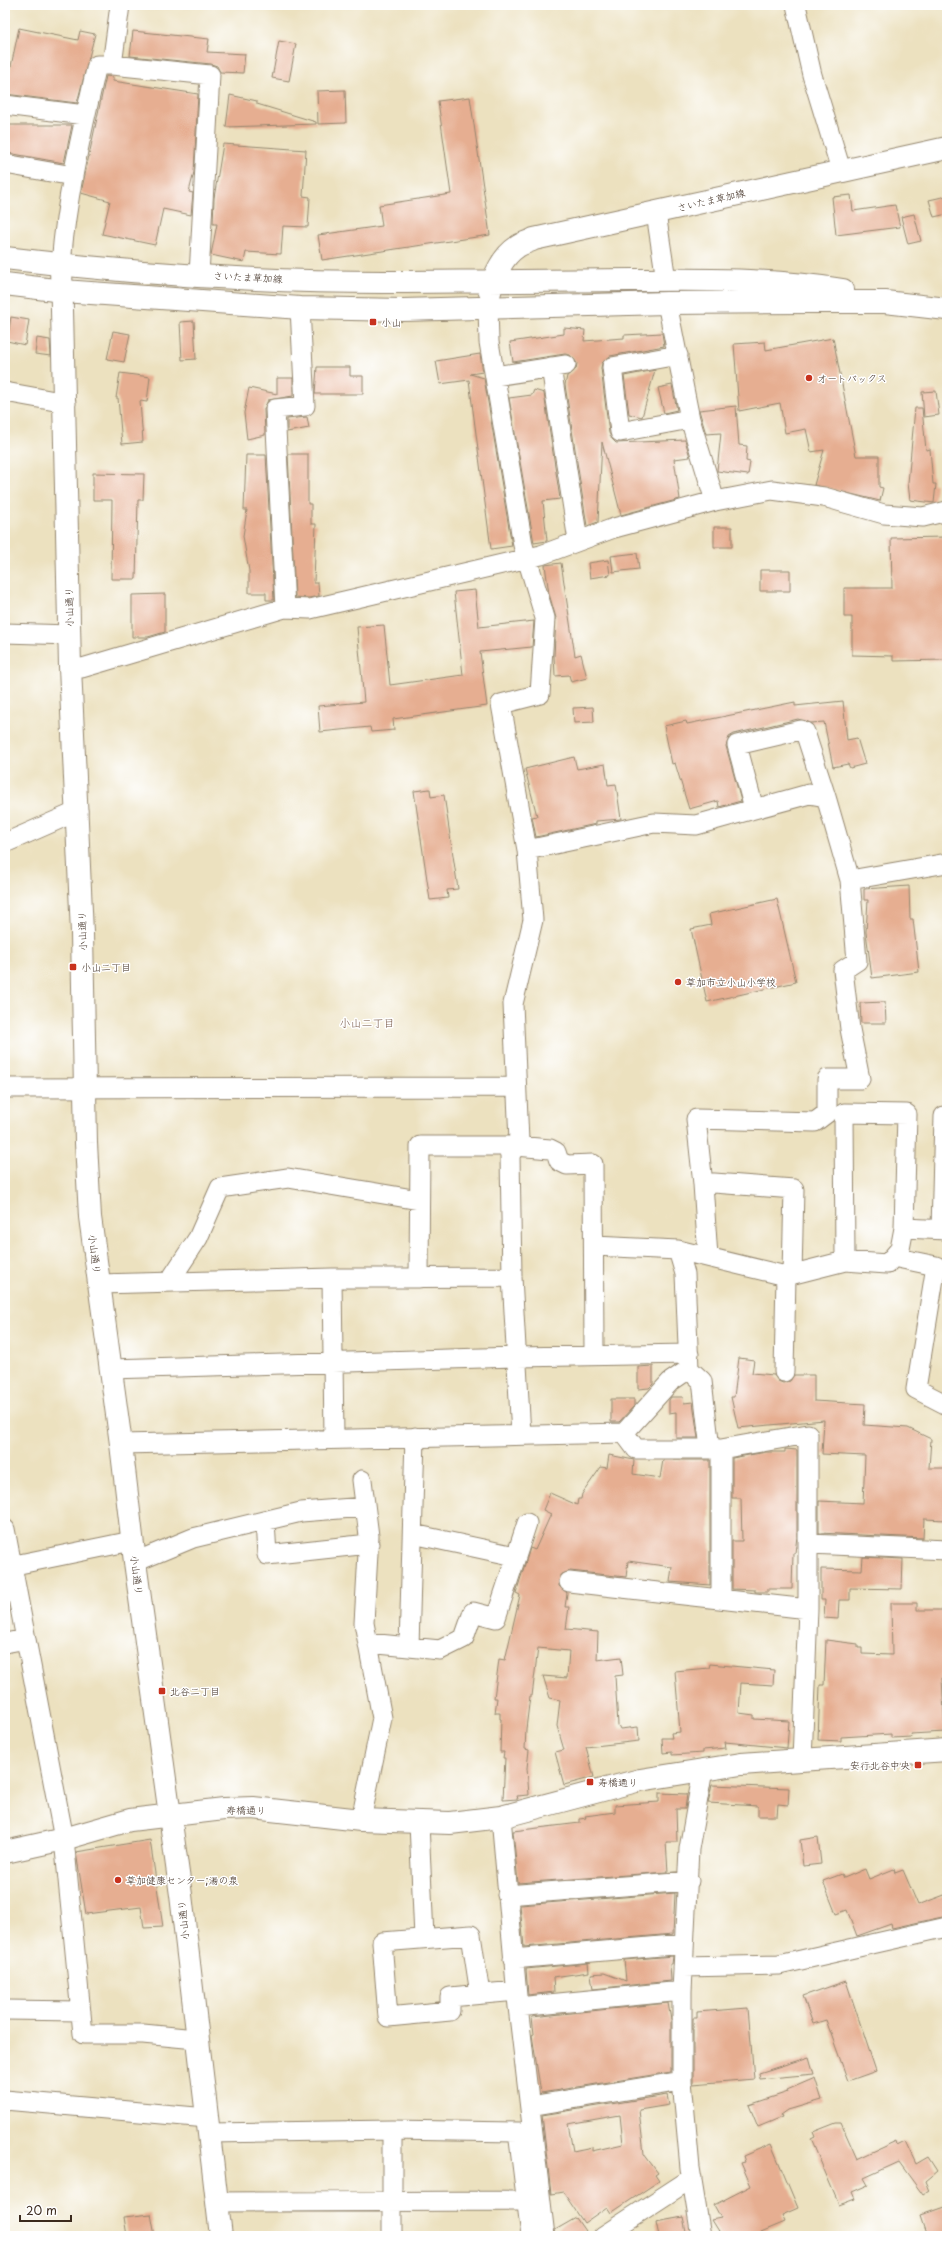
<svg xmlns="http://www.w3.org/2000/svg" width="952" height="2241" viewBox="0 0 952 2241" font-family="'Playpen Sans','Klee One',sans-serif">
<rect width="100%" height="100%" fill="#fff"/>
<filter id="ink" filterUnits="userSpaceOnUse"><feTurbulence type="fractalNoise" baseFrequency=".025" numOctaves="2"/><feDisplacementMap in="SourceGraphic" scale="8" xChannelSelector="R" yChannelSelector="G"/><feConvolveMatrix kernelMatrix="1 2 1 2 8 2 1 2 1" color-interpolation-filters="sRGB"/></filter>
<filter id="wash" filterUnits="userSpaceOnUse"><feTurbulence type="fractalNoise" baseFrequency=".012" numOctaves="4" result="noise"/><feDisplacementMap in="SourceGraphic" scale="16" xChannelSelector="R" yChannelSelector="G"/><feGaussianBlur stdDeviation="0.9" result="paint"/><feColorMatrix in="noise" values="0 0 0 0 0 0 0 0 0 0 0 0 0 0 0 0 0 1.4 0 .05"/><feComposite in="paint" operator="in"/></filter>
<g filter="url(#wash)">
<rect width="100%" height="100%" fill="#ece1bf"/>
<g id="blocks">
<path fill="#e6ae91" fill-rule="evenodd" d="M19,28L78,40L80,31L95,34L77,103L5,94V84L7,75L9,76Z
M133,31L209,39L207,52L245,54L243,73L220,72L217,66L211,64L130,56Z
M279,41L296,44L289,81L272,78Z
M106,76L113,77V81L198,94L194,172L189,192L193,193L191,215L163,209L155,245L102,234L110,201L81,193Z
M345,90L346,123L318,124L317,91Z
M230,95L257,101V104L316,122V124L226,127Z
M470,97L490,235L322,260L318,235L382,226L379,205L451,194L438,101Z
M8,125H72L64,163L8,153Z
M223,144L306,150L303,196L310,197L308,227L283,226L281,254L246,252L244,262L211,255L217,224H213L214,198Z
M851,195L853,211L895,205L900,227L836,235L832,197Z
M947,196V214L934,217L929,200Z
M914,214L921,241L908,244L901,217Z
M11,317L29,320L25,345L7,341Z
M194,321L196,359L182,360L180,322Z
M564,328L585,330L584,341L624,338V335L662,333L664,346L610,356L602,363L601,368L609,433L612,439L616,443L685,440L690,457L674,459L680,499L621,515L602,442L598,522L587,526L565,385L567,376L576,369L577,363L570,355L565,354L513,362L510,342L564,334Z
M113,331L130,334L124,362L107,359Z
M37,338L50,340L51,356L35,354Z
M833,338L856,456H879V487L883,488L880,501L814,485L824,450L811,452L806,429L785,433L780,403L739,411L734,344L765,342L766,350Z
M480,354L483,372L470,374L484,378L512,546L491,549L469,380L440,384L436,361Z
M317,367H350V376H363V394H315Z
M655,370L642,417L629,414L624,376Z
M120,373L150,377L147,402L140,401L143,442L122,444L118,398H116Z
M277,378H293V396L268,400L264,409L265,435L247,439L244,413L249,388L277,394Z
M672,385L677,410L664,413L658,388Z
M534,390L544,393L560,499L543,501L547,541L534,543L509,398L532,395Z
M936,391L939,415L924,417L922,392Z
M736,406L739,445L747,446L746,461L750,462L748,475L717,471L721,433L706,434L699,410Z
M915,408H922L926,450L930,449L933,484H936L934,503L910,500L908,483Z
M307,417L309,428L287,432V419Z
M288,454H308V504H311V524H316L314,583H318L319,596L309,598L295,597Z
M246,455H266L274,600H266V593H249V571L243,536L247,510H244Z
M93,473L144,474L143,500H138L136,579H111L112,500H93Z
M714,527H732V547H714Z
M947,537V660L893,661V656L852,655V617H844V588H892L891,538Z
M637,553L639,569L613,572L611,556Z
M608,560L610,575L590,578L588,563Z
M561,563L575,656L581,654L587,678L571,682L569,675L555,676L554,656L556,618L549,594L545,565Z
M760,570H790V591H760Z
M475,590L479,627L534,621L532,647L480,652L487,706L393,719L394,730L371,732L370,727L320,732L318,706L364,702L357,627L384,625L390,685L463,675L454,592Z
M165,594V632L148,637H132V595Z
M843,701L847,740L857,738L865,764L850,768L848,764L833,767L824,722L811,723L798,719L734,734L729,737L726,746L741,801L719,807L718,801L689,809L675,763L672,764L664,726L686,721L687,724L795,702V706Z
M593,707L594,722L574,723L573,708Z
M574,757L577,769L605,764L608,785L616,784L621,819L596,821V824L536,837L532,817L537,816L525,769Z
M430,789L431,797L444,795L458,889L447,890L448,898L430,900L414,791Z
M909,886L910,919H913L919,972L872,978L866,932L868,900H864V889Z
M777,899L796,982L707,1002L691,929L711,925L709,914Z
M885,1002L886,1023H861L860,1003Z
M739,1358L754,1360L752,1373L774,1375L778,1381L783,1383L790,1381L794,1375H814V1401L865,1404L864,1425L908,1428L931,1439L929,1468H947V1520L924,1519L923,1538L819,1533V1501L863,1503L865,1456L822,1454L824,1420L738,1428L731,1397H734Z
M653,1366V1384L649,1388L638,1389V1367Z
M671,1397H683L684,1403L693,1402L698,1438H676V1412L669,1413V1400Z
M611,1399H634V1406L619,1422H611Z
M785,1449L797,1450V1536L795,1553H793L792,1589H768V1592H755V1590L732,1589V1541H742L741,1498H732V1458L766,1452H785Z
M609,1455L634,1460L633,1474L660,1478L663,1460H710V1585L670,1582L672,1567L628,1561L626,1577L570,1571L560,1575L559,1586L567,1593L565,1607H569L566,1629L598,1632L597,1660L621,1657L623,1675L615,1676L618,1725L620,1729L638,1727L639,1741L586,1747L594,1777L564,1785L555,1752L564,1750L557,1726L560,1700L550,1698L543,1676L567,1678L569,1651L538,1648L532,1696H530L526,1729L525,1749L529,1750L527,1768L529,1795L517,1796L518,1799L503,1800L505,1758H503L504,1752H500L501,1719H500V1713H495L497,1698H494L499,1659L505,1660L520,1595L516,1593L530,1548L535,1550L551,1514L543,1510L550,1493L577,1505L578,1499H581L582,1494L601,1467L607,1468Z
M863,1557L903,1559L902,1589L850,1588V1600H839L838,1619L824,1618L825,1600H821V1569L862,1570Z
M891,1603H917V1610H947V1678H942L945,1732L911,1734L912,1737L891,1738V1734L841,1737V1741L818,1740L820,1685H824L826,1640L858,1644V1648H862V1654L892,1655Z
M710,1664L774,1670L773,1685L741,1683L739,1713L754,1715V1719L789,1721L787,1748L725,1742L726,1748L703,1750V1753L672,1755V1752L663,1753L662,1738H672L671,1733L680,1732L675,1671L709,1668Z
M712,1785L789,1788L788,1805L778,1804L777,1816H758V1806L708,1803Z
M659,1793L687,1794L685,1809H676L677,1842H666L668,1872L518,1883L513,1831L580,1823V1819L586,1818L585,1816L615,1812V1805L659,1802Z
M818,1837L821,1864L803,1866L800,1840Z
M150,1840L163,1927L144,1928L141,1907L86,1914L76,1852Z
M865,1869L869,1879L894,1869L895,1873L903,1870L918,1905L947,1894V1916L892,1928L891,1924L857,1936L847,1910L836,1914L823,1881L842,1874L844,1878Z
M675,1893L673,1934L524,1947L520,1905Z
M673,1956L672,1964H670L671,1981L593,1989L591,1974L604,1973L626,1981L624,1960Z
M588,1963L589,1972L553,1977L554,1992L528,1995L526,1969Z
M846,1981L876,2071L848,2081L826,2020L813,2024L803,1996Z
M668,2003L671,2020V2072L541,2093L532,2035L534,2034L532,2017Z
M748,2008L754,2079L693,2084V2018H697V2012Z
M809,2057L814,2074L760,2079L759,2073Z
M815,2078L822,2100L788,2110L781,2115L782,2117L758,2127L749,2105L788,2092L787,2090Z
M667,2095L669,2105L639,2110L644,2154L658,2173L655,2175L659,2181L611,2213L607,2207L584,2223L563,2192L551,2194L542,2115ZM620,2115L623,2144L592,2151V2147L573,2151L568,2124Z
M836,2123H841L857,2159L896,2141L897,2145L905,2141L916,2164L928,2157L937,2171L925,2181L929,2191L923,2195L899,2162L864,2178L868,2185L852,2192L855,2199L839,2205L811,2139L815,2137L813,2132Z
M771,2144L798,2208L782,2215L785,2222L761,2232L764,2236H721L711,2220L721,2218L714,2205L751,2186L741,2163L745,2162L743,2156Z
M947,2206V2236H928L921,2215Z
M151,2214L155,2236H127L124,2217Z
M683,2217L687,2236H659L656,2222Z
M576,2218L585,2231L578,2236H556L555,2230Z"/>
</g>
</g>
<g filter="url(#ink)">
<use href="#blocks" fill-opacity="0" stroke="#94866e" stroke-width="1"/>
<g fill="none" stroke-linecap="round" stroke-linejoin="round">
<defs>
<path id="street" d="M796,5L812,75L841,170
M112,65L210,75L199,275
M5,105L85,115
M5,164L73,176
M656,213L666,280
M61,265C66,197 82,131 97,65H112L120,5
M667,303L690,419L715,501
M488,307L489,342L523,545L545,618L540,694L501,704L527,850L533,920L513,1004L519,1141L510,1155L512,1277L521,1435
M678,355L612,367L620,432L690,419
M551,367L578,541
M495,376L566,365
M5,392L66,403
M285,608L275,409L305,406L300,308
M5,633L70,635
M70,667L82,668L285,608L310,609L541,555L614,528L715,501L772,490L824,497L884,514L923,517L947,511
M754,809L737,745L801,730L805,732L826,797
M5,843L78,811
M527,850L654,823L696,825L809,794L826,797L850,880L857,961L843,970L850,1029L860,1079H827V1113L815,1122L696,1119L703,1184
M850,880L947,863
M5,1088L516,1087
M941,1230L944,1116H947
M594,1246L678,1250L786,1276L845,1261L887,1264L900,1249L904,1228L947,1230
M678,1250L685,1274L689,1369L702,1381L710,1449
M708,1257L703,1184L714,1183L794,1189L792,1274
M893,1257L936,1266L916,1389L947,1405
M845,1261L844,1113L907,1114L904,1228
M332,1278L334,1439
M419,1278L420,1146H516L550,1149L556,1152L559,1161L567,1165L593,1164L594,1355
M169,1282L198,1238L220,1188L288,1178L419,1200
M99,1284L332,1278L512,1277
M111,1369L517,1357L689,1354
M784,1372L786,1276
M624,1433L670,1382L689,1369
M121,1444L624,1433L636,1449H721L808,1434V1609L802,1760
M721,1449V1599
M265,1521L267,1555L369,1544
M5,1529L64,1839L83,2034H143L196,2039
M413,1534L515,1556
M809,1544L947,1550
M135,1562L193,1538L301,1512L365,1507
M5,1567L132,1541
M569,1582L808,1609
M5,1643L26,1639
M368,1643L440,1650L464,1638L473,1612L496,1618L527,1523
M409,1647L415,1437
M501,1817L518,2007L545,2236
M361,1820L382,1718L364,1623L369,1536L362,1480
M419,1823L424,1938
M507,1895L689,1881
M513,1959L684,1944
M683,1967L779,1965L947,1927
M480,1994L471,1935L382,1942L388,2017L450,2011V1997L516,1991
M518,2007L682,1991
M5,2010L81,2011
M5,2100L207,2118
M530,2106L682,2081
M392,2130V2236
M526,2132H518L531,2236
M209,2133L392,2130L518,2132
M216,2202L527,2201
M603,2236L692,2178
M701,2236L690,2168L682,2081V1991L689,1849L703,1770"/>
<path id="secondary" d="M61,265L70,667L82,933L86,1143L90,1217L121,1444L135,1562L181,1895L221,2236
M5,1852L64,1839L130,1820L224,1809L253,1808L361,1820L450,1823L501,1817L640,1780L703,1770L741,1764L947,1750"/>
<path id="primary" d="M5,258C137,274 272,283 405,282C481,282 557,280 633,280C703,279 775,279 843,290
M5,284L63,291L300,308L403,310L667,303L811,302H885L947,309
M490,292C493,277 503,256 517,247C522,243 529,242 534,239L947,148"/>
</defs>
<use href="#street" stroke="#94866e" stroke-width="21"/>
<use href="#secondary" stroke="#94866e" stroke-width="24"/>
<use href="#primary" stroke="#94866e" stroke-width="24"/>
<use href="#street" stroke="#fff" stroke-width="19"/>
<use href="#secondary" stroke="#fff" stroke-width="22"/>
<use href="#primary" stroke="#fff" stroke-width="22"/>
</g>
</g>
<g fill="#c8321e" stroke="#fff" stroke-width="1.5">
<rect x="369" y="318" width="8" height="8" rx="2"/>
<circle cx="809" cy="378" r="4"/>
<rect x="69" y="963" width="8" height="8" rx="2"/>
<circle cx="678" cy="982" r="4"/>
<rect x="158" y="1687" width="8" height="8" rx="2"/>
<rect x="914" y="1761" width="8" height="8" rx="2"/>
<rect x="586" y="1778" width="8" height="8" rx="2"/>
<circle cx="118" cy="1880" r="4"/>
</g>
<g text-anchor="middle" stroke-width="3" stroke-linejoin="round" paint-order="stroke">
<g font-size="10" fill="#3b2a1e" stroke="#fff">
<text transform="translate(711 200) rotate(-13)" y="4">さいたま草加線</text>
<text transform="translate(248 277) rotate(3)" y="4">さいたま草加線</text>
<text transform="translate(69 607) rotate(-91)" y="4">小山通り</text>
<text transform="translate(82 931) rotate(-92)" y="4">小山通り</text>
<text transform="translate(95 1254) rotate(83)" y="4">小山通り</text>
<text transform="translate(137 1575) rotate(83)" y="4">小山通り</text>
<text transform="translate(246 1810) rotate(1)" y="4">寿橋通り</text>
<text transform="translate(183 1920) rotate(-96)" y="4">小山通り</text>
</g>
<g font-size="10" fill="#3b2a1e" stroke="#fff" text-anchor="start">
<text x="381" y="326">小山</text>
<text x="817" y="382">オートバックス</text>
<text x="81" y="971">小山二丁目</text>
<text x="686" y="986">草加市立小山小学校</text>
<text x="170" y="1695">北谷二丁目</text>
<text x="910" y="1769" text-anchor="end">安行北谷中央</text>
<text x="598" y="1786">寿橋通り</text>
<text x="126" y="1884">草加健康センター;湯の泉</text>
</g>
<g font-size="11" fill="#775846" stroke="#fff">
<text x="367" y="1027">小山二丁目</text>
</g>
</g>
<rect width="952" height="2241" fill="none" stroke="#fff" stroke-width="20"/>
<path d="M20 2215v6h51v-6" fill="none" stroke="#3b2a1e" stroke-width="2"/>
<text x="26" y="2215" font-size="12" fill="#3b2a1e" stroke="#ffffff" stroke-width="3" paint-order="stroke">20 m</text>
</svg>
